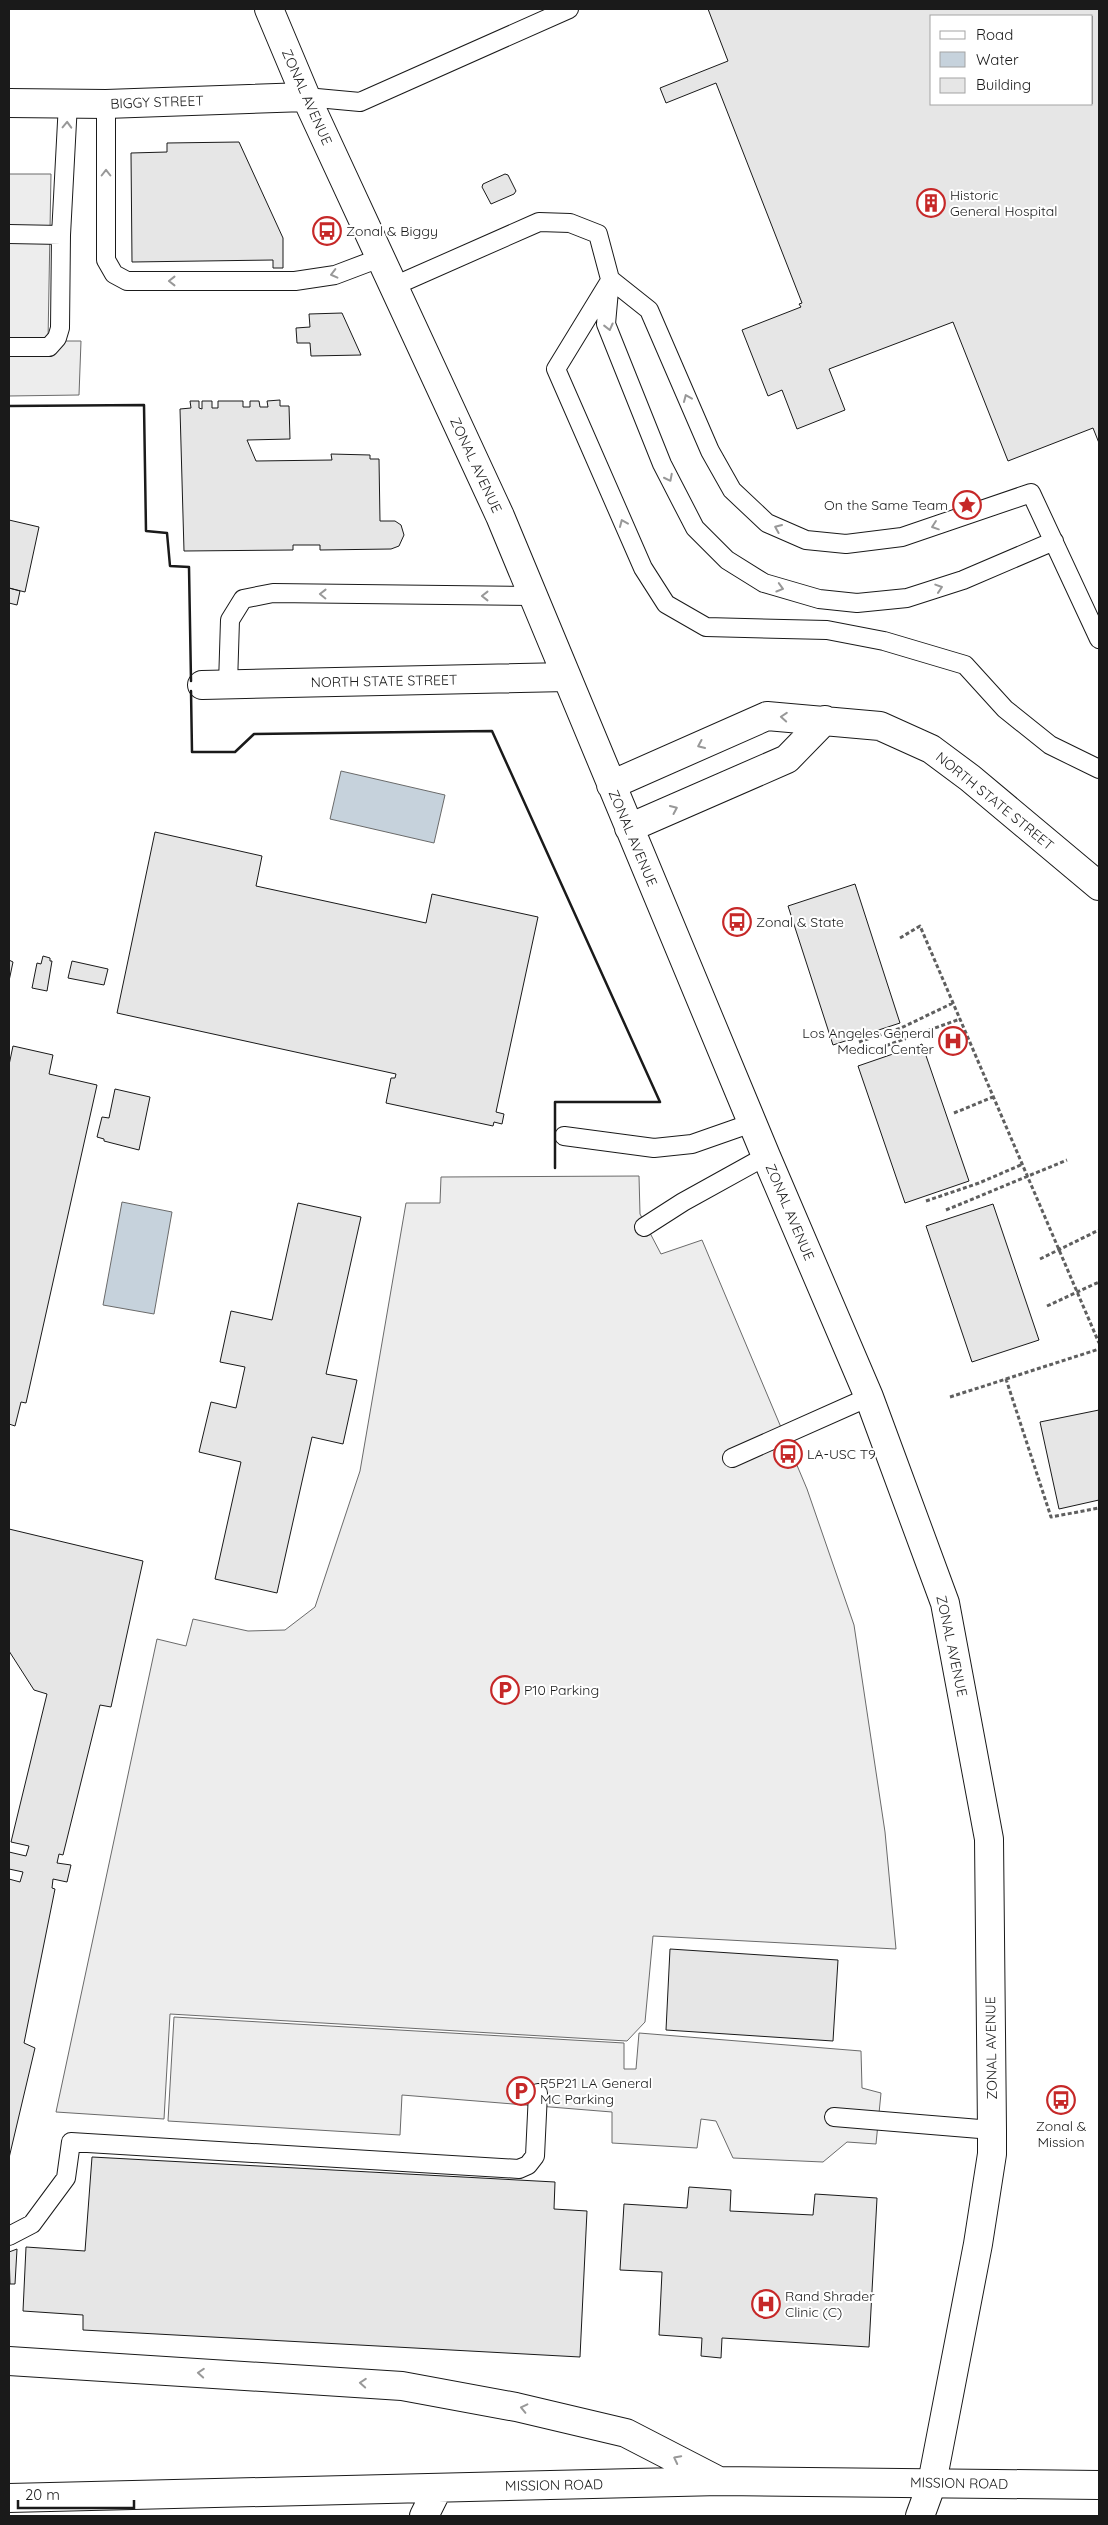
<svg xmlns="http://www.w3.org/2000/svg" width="1108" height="2525" viewBox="0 0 1108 2525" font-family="Quicksand,sans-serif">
<rect width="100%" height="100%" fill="#fff"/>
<path fill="#ededed" stroke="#6a6a6a" d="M9,174H51L48,341H81L79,395L9,396Z
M639,1176L640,1214L661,1254L702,1240L807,1489L854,1625L885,1832L896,1949L653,1936L645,2022L627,2041L170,2014L164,2119L56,2112L157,1639L186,1646L193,1619L248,1631L285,1630L315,1607L360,1471L406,1203H440L441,1177Z
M174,2017L624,2043V2069H636L639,2033L861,2051L862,2088L881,2093L876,2144L847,2142L823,2162L733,2158L716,2121L701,2119L697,2148L612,2143V2112L402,2095L400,2135L168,2121Z"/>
<path fill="#c6d2dc" stroke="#6a6a6a" d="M341,771L445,795L434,843L330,819Z
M122,1202L172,1212L154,1314L103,1305Z"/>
<path fill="#e6e6e6" stroke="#1a1a1a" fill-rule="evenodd" d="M708,9H1099V443L1093,428L1008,461L953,322L829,369L845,410L797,429L782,390L768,396L742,330L801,307L799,304L802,303L716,83L666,103L660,88L728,61ZM932,16H1092V104H932Z
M239,142L283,238V268H273V260L132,262L131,153L167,152V143Z
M505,174L508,175L516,191L514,194L491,204L482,187L483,184Z
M342,313L361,355L311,356L310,343H297L296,328L310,327L309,314Z
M280,400V406H289L290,439L247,440L256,461L332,460L331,454L370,455V459H379L380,521H395L401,525L404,535L399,546L391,549L320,550V545H293V550L184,551L180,409L191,408L190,401H199V408L202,409V401H212V408H218V401H243V407H250V401H259L260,407H268L267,401Z
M9,520L39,527L25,592L9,588Z
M9,588L20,591L17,605L9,603Z
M155,832L262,856L256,886L426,923L432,894L538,917L496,1112L504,1114L502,1124L494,1122L493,1126L386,1103L391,1078H395L396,1074L117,1013Z
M855,884L900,1023L833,1045L788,906Z
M43,956L50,958V961H52L47,991L32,988L37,963L41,964Z
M9,960L13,962L9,981Z
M72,961L108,969L104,985L68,978Z
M922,1044L969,1181L905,1203L858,1066Z
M13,1046L53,1055L49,1074L97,1085L26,1403L21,1402L15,1426L9,1424V1065Z
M115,1089L150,1097L139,1150L104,1141V1139L97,1137L102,1117L109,1118Z
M298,1203L361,1217L326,1374L357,1380L343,1444L312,1437L277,1593L215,1579L241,1462L199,1452L211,1402L236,1408L245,1367L220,1362L231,1311L272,1320Z
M993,1204L1039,1340L972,1362L926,1226Z
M1099,1410V1500L1059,1509L1040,1422Z
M9,1529L143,1561L111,1707L100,1705L63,1855L59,1854L57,1863L71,1865L67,1882L53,1879L52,1888L55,1889L24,2043L35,2048L9,2158V1879L20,1882L23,1872L9,1869V1852L26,1856L29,1846L11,1842L47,1694L34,1690L9,1651Z
M670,1949L838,1960L833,2041L666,2030Z
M92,2157L555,2182L554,2209L587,2211L580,2357L83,2330V2315L23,2311L26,2247L85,2251Z
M689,2187L731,2190L730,2211L813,2215L815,2194L877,2198L869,2347L722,2338L721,2358L701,2356L702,2338L659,2335L662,2272L620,2270L624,2204L687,2208Z
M17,2249L15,2284H10L9,2252Z"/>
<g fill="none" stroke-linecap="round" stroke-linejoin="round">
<defs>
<path id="lane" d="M306,97L360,102L569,9
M106,104V260L114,274L127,281H295L335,275L380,258
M9,234L61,235L68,103
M610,279L649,310L710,451L732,490L767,523L806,540L846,544L902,537L1031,493L1099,639
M608,284L556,369L643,568L666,604L706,627L827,630L884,641L965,665L1005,709L1050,745L1099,769
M394,286L539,222L570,223L598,234L610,279L606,324L662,464L695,528L727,560L764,583L819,599L857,603L907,598L963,580L1054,541
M9,347H49L57,338L60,328L61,235
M228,684L230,620L243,599L273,593L534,596
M564,1136L654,1148L692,1144L752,1123
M644,1227L683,1202L766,1156
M732,1458L869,1397
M834,2117L992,2130
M9,2236L32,2224L66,2178L71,2142L519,2169L528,2165L535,2156L538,2093"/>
<path id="street" d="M269,9L306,97L500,516L766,1156L869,1397L945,1603L989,1839L992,2130V2154L978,2244L932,2483
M9,103L106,104L306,97
M202,685L567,677
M611,785L767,716L880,726L931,749L970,778L1099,886
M629,828L787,759L825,720"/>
<path id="secondary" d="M920,2516L932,2483"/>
<path id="primary" d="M9,2361L402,2386L516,2407L626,2433L717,2480
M9,2498L720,2481L1099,2485
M424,2516L438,2488"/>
</defs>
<use href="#lane" stroke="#1a1a1a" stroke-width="20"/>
<use href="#street" stroke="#1a1a1a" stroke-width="30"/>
<use href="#secondary" stroke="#1a1a1a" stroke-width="30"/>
<use href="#primary" stroke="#1a1a1a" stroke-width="30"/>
<path stroke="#5f5f5f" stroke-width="3" stroke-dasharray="4 2.5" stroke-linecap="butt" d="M900,938L920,926L1099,1343
M859,1042L901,1028L953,1003
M874,1050L960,1019
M954,1113L993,1097
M926,1201L979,1183L1023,1164
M946,1210L1067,1160
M1040,1259L1099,1230
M1047,1306L1099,1282
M1006,1379L1099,1349
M950,1397L1006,1379L1051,1517L1099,1508"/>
<use href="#lane" stroke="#fff" stroke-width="18"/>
<use href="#street" stroke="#fff" stroke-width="28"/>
<use href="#secondary" stroke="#fff" stroke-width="28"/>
<use href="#primary" stroke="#fff" stroke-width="28"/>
<path stroke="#1a1a1a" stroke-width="2.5" d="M9,406L144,405L146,531L167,533L170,566L189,567L191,681
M191,691L192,752H235L254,734L492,731L660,1102H555V1168"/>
</g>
<defs><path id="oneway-chevron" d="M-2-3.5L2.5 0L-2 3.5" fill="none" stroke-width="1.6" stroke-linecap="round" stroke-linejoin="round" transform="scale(1.25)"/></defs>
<g stroke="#989898">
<use href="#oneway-chevron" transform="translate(67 125) rotate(-88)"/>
<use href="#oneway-chevron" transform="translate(106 173) rotate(-90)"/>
<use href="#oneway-chevron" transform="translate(334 274) rotate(166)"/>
<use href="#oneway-chevron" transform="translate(172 281) rotate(-180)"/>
<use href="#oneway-chevron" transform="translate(609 327) rotate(76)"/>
<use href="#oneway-chevron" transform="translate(687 398) rotate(-113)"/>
<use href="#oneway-chevron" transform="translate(669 478) rotate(63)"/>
<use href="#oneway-chevron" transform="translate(623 523) rotate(-113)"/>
<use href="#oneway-chevron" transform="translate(935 526) rotate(161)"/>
<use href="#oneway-chevron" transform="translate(778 528) rotate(-157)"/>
<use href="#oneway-chevron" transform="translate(780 588) rotate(16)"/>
<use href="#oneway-chevron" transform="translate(939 588) rotate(-18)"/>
<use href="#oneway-chevron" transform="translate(323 594) rotate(-179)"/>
<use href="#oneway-chevron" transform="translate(485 596) rotate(-180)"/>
<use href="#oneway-chevron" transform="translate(784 717) rotate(-176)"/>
<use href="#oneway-chevron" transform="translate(701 745) rotate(156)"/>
<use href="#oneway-chevron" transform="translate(674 809) rotate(-24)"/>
<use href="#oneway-chevron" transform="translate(201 2373) rotate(-176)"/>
<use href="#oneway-chevron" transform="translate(363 2383) rotate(-176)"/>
<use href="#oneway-chevron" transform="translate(524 2408) rotate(-167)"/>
<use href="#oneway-chevron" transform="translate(677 2459) rotate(-153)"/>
</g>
<defs>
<symbol id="building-ring" viewBox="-11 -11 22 22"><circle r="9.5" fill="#fff" stroke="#c62828" stroke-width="1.5"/><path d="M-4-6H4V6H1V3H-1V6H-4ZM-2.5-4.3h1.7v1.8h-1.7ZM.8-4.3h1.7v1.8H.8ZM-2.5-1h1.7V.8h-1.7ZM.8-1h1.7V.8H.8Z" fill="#c62828"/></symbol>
<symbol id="bus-ring" viewBox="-11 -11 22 22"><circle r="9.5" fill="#fff" stroke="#c62828" stroke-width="1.5"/><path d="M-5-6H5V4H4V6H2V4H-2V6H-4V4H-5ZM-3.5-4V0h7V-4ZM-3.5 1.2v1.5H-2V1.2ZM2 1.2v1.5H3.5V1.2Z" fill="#c62828"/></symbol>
<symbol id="sight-ring" viewBox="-11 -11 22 22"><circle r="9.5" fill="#fff" stroke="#c62828" stroke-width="1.5"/><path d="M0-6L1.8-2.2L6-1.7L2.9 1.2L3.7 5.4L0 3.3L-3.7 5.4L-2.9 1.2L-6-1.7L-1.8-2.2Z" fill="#c62828"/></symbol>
<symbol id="hospital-ring" viewBox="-11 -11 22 22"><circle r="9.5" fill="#fff" stroke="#c62828" stroke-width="1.5"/><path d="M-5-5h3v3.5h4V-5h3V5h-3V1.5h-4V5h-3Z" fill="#c62828"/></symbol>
<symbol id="parking-ring" viewBox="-11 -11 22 22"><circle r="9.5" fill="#fff" stroke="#c62828" stroke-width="1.5"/><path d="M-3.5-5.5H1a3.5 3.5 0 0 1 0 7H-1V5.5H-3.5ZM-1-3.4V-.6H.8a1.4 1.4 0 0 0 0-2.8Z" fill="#c62828"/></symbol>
</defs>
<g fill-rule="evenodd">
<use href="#building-ring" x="915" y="187" width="32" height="32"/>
<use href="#bus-ring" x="311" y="215" width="32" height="32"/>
<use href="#sight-ring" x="951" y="489" width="32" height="32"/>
<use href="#bus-ring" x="721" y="906" width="32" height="32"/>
<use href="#hospital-ring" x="937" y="1025" width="32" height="32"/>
<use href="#bus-ring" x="772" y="1438" width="32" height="32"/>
<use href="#parking-ring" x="489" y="1674" width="32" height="32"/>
<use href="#parking-ring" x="505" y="2075" width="32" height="32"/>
<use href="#bus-ring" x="1045" y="2084" width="32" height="32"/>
<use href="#hospital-ring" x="750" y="2288" width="32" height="32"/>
</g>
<g text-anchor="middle" stroke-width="4" stroke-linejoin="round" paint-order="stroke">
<g font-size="14" fill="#1a1a1a" stroke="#fff">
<text transform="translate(307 97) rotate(66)" y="5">ZONAL AVENUE</text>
<text transform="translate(157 102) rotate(-2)" y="5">BIGGY STREET</text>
<text transform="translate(476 465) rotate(65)" y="5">ZONAL AVENUE</text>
<text transform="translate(384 681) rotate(-1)" y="5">NORTH STATE STREET</text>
<text transform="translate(995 801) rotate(39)" y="5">NORTH STATE STREET</text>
<text transform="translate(633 838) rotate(67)" y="5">ZONAL AVENUE</text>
<text transform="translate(790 1212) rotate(67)" y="5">ZONAL AVENUE</text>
<text transform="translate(952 1646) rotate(78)" y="5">ZONAL AVENUE</text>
<text transform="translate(991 2048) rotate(-91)" y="5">ZONAL AVENUE</text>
<text transform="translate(959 2483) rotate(1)" y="5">MISSION ROAD</text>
<text transform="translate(554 2485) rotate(-1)" y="5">MISSION ROAD</text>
</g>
<g font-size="14" fill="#1a1a1a" stroke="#fff" text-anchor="start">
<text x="950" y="200">Historic<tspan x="950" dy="16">General Hospital</tspan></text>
<text x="346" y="236">Zonal &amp; Biggy</text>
<text x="948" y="510" text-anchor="end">On the Same Team</text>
<text x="756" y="927">Zonal &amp; State</text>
<text x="934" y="1038" text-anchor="end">Los Angeles General<tspan x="934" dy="16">Medical Center</tspan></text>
<text x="807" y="1459">LA-USC T9</text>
<text x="524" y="1695">P10 Parking</text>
<text x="540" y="2088">P5P21 LA General<tspan x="540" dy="16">MC Parking</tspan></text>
<text x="1061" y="2131" text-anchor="middle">Zonal &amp;<tspan x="1061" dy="16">Mission</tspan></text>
<text x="785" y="2301">Rand Shrader<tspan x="785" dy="16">Clinic (C)</tspan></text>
</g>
</g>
<rect width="1108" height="2525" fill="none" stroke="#1a1a1a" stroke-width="20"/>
<rect x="930" y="15" width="162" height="90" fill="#ffffff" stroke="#a3a3a3"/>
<rect x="940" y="31" width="25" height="8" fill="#ffffff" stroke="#a3a3a3"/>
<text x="976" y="40" font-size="15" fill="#1a1a1a">Road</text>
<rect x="940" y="52" width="25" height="15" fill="#c6d2dc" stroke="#a3a3a3"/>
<text x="976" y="65" font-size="15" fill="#1a1a1a">Water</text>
<rect x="940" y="78" width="25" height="15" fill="#e6e6e6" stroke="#a3a3a3"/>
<text x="976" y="90" font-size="15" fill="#1a1a1a">Building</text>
<path d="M18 2500v8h116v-8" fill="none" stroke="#1a1a1a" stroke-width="2.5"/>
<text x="25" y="2500" font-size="15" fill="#1a1a1a" stroke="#ffffff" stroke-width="4" paint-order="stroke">20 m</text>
</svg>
